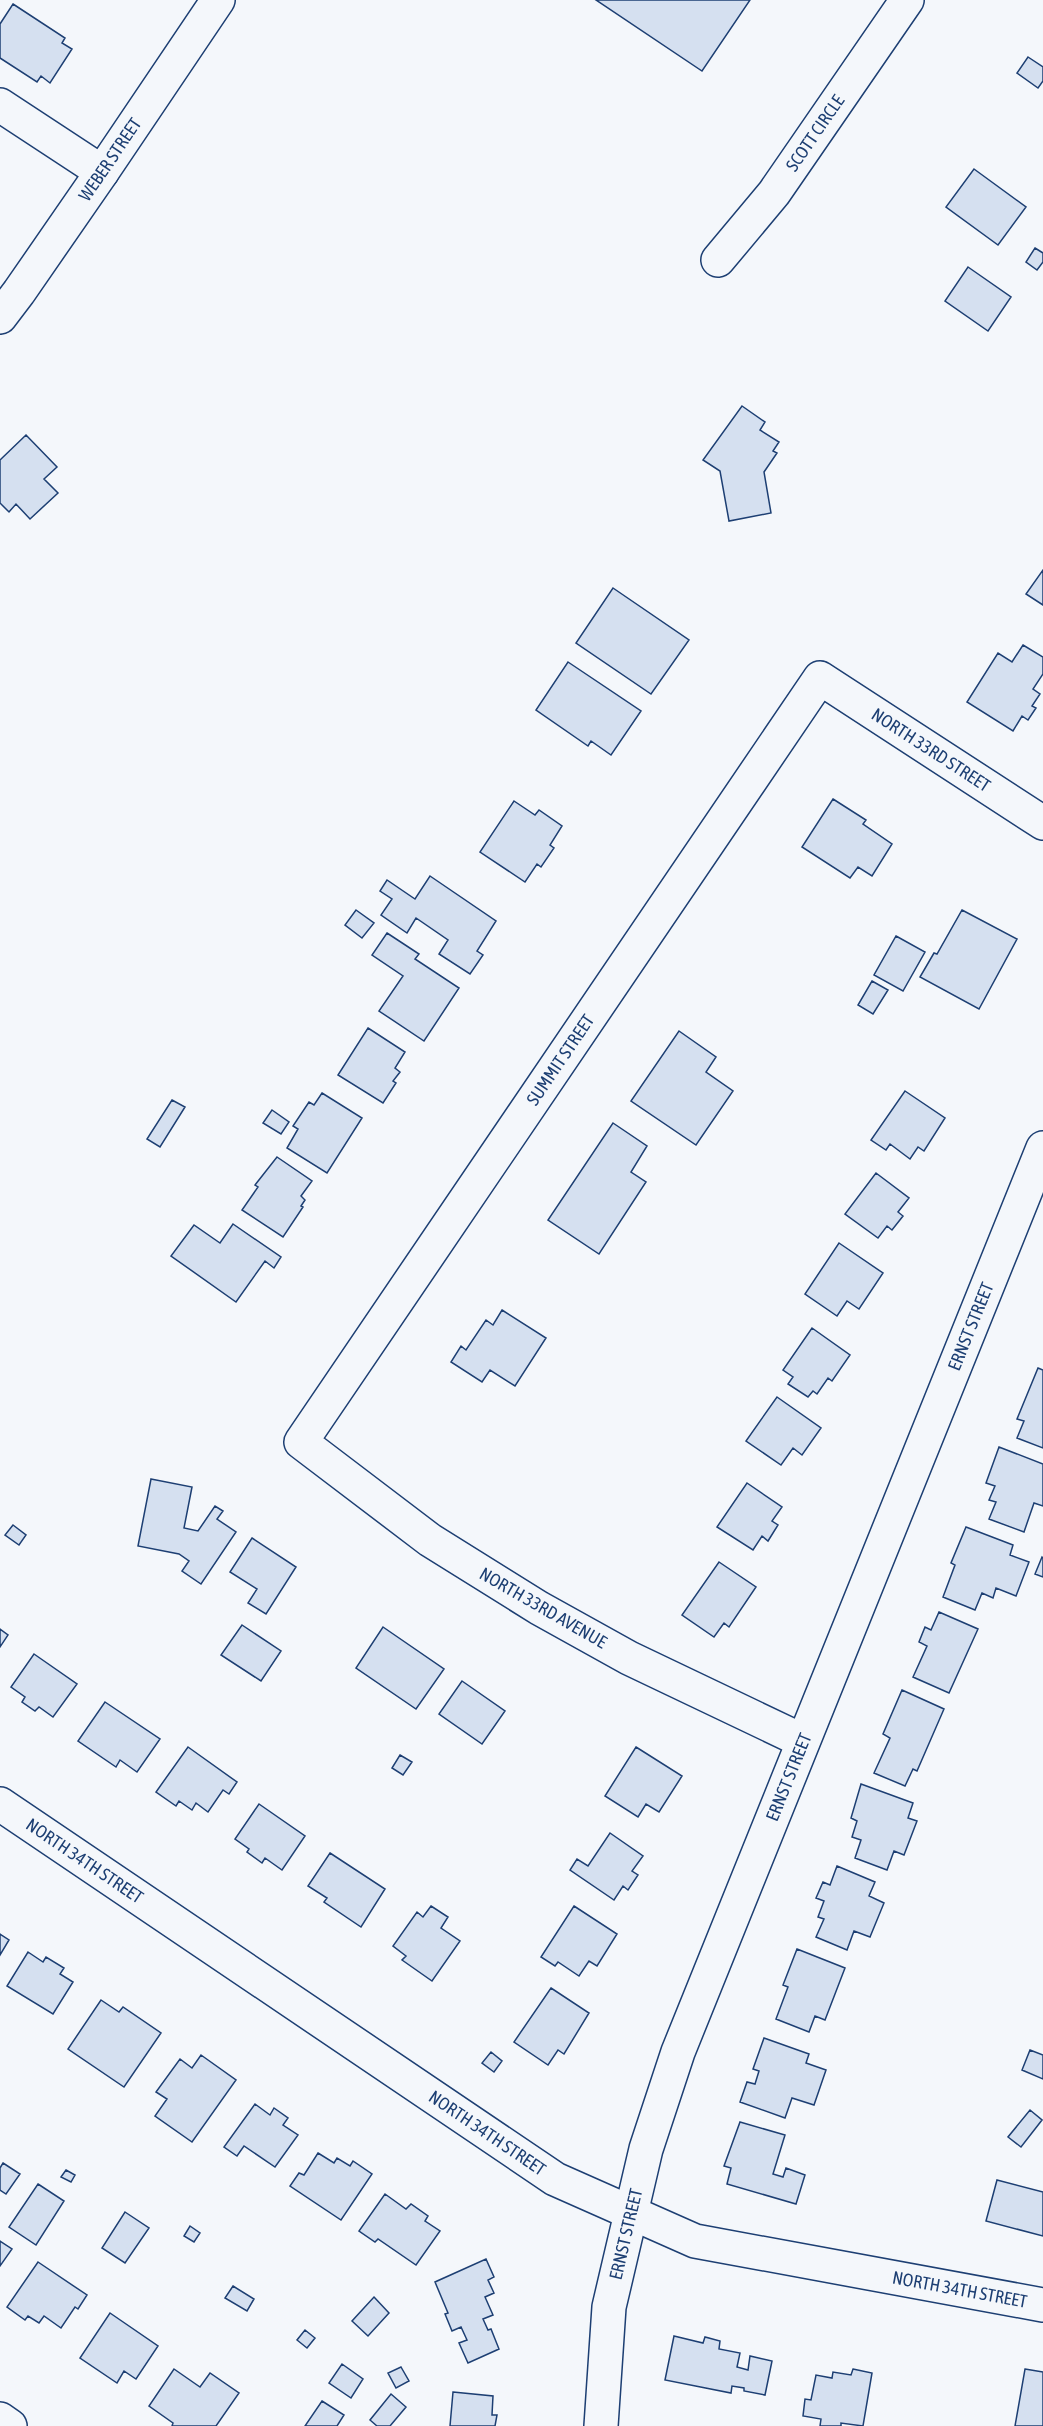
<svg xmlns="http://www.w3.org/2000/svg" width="1043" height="2426" viewBox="0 0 1043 2426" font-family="'Asap Condensed',sans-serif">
<rect width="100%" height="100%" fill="#f4f7fb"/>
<path fill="#d5e0f0" stroke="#1d3f73" stroke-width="1.5" d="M596,0H750L702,71Z
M13,4L65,38L62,43L72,49L50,83L41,76L37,82L0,58V24Z
M1028,57L1043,67V81L1038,88L1017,73Z
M974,169L1026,207L998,245L946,207Z
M1035,248L1043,253V262L1037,270L1026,262Z
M968,267L1011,297L988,331L945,301Z
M742,406L765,422L760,430L779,442L773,451L777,453L764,472L771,513L729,521L720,471L703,460Z
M26,435L57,467L44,479L58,493L30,519L16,504L9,512L0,503V460Z
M1043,570V605L1026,594Z
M613,588L689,640L651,694L576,643Z
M1023,645L1043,657V674L1033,689L1040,694L1032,706L1036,708L1028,720L1022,716L1013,731L967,702L998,653L1012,662Z
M568,662L641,711L611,755L591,741L588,746L536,710Z
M833,799L866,820L863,824L892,844L872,876L858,867L850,878L802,847Z
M514,801L535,815L539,810L562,826L550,845L554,848L541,867L537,864L525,882L480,852Z
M430,876L496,921L477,951L483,955L470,974L439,954L448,940L416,918L407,933L381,915L392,899L380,891L387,880L415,899Z
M356,910L374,923L362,938L345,925Z
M962,910L1017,939L979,1009L920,977L934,953L937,954Z
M387,933L419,954L415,959L459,988L424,1041L379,1011L403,976L372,955Z
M896,936L925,952L903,991L874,975Z
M872,981L888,990L873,1014L858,1005Z
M368,1028L405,1052L395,1068L400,1072L393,1081L396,1083L383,1103L338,1075Z
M679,1031L716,1057L706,1072L733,1091L696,1145L631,1101Z
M905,1091L945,1118L924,1151L918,1147L910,1159L890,1144L886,1150L871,1140Z
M322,1093L362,1118L327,1173L287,1148L298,1129L293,1126L309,1102L314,1105Z
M172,1100L185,1107L160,1147L147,1139Z
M272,1110L289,1122L281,1134L263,1123Z
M613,1123L647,1146L631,1172L646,1182L599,1254L548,1220Z
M277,1157L312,1181L301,1196L305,1200L301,1206L303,1207L283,1237L242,1210L258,1187L255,1185Z
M876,1173L909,1198L898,1212L903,1216L892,1230L887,1226L878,1238L845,1214Z
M233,1224L281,1257L274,1268L265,1261L236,1302L171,1256L194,1225L220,1243Z
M839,1243L883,1273L859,1309L847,1301L837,1316L805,1294Z
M502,1310L546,1338L515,1386L490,1370L482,1382L451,1362L461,1346L466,1350L486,1320L493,1325Z
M812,1328L850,1355L832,1381L828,1378L817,1394L813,1391L808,1397L788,1384L793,1377L783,1370Z
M1038,1368L1043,1370V1448L1017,1438L1024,1421L1017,1419Z
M777,1397L821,1428L802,1455L793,1448L781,1465L746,1441Z
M999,1447L1043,1464V1506L1034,1503L1024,1532L989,1519L996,1502L989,1500L995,1486L986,1483Z
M151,1479L192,1487L184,1528L198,1531L215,1506L223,1511L217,1519L236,1532L201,1584L182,1571L189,1561L179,1554L138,1546Z
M747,1483L782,1507L772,1521L778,1525L768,1541L762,1536L753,1550L717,1527Z
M13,1525L26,1535L19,1545L5,1535Z
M966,1527L1013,1545L1010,1555L1029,1562L1016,1596L996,1588L993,1598L982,1593L975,1610L943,1597L955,1565L951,1563Z
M252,1538L296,1567L266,1614L248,1603L257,1589L230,1572Z
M1042,1557L1043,1558V1577L1035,1574Z
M719,1562L756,1587L729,1627L724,1623L714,1637L682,1615Z
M939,1612L978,1629L949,1693L913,1677L927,1646L919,1642L925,1627L931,1630Z
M242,1625L281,1651L261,1681L221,1655Z
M383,1627L444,1669L416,1709L356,1668Z
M0,1629L8,1635L0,1647Z
M34,1654L77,1684L53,1717L39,1707L35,1711L22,1702L25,1697L11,1687Z
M462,1681L505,1711L482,1744L439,1714Z
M902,1690L944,1709L917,1771L913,1769L905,1786L874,1773L890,1738L883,1734Z
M105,1702L160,1739L137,1772L120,1760L116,1767L78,1741Z
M188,1747L237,1782L229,1794L223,1790L208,1812L196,1803L192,1810L179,1801L176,1806L156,1792Z
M636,1747L682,1776L659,1812L646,1804L638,1817L605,1796Z
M400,1755L412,1762L403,1775L392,1768Z
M861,1784L913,1803L908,1818L917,1821L904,1855L894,1851L887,1870L855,1858L861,1840L852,1837L857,1821L851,1818Z
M259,1804L305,1836L282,1870L265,1858L262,1863L247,1852L249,1849L235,1839Z
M610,1833L643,1856L632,1871L638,1875L628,1890L623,1886L614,1900L570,1870L577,1859L588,1866Z
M330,1853L385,1889L361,1927L324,1902L327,1898L308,1886Z
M837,1866L875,1882L869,1896L884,1903L870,1937L854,1931L847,1950L816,1937L824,1919L818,1917L824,1901L816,1898L823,1882L830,1885Z
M431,1906L448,1917L441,1928L460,1941L432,1981L402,1960L406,1956L393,1946L417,1912L423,1917Z
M574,1906L617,1934L597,1966L589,1961L579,1976L558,1962L555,1966L541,1957Z
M0,1934L9,1940L0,1955Z
M797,1949L845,1968L825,2020L815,2016L809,2032L776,2019L788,1987L783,1985Z
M28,1952L43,1962L46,1957L64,1968L60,1974L73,1982L53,2014L7,1986Z
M551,1988L589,2013L564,2054L558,2050L548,2065L514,2042Z
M101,2000L119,2012L123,2007L161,2033L124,2087L68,2049Z
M764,2038L809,2054L806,2063L826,2070L814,2105L792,2098L785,2118L740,2102L747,2082L755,2084L759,2071L753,2069Z
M1030,2050L1043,2055V2079L1022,2070Z
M491,2052L502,2061L494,2072L482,2063Z
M201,2055L236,2080L192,2142L155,2116L167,2099L156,2092L180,2059L192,2068Z
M255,2104L270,2115L274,2108L288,2118L283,2125L298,2135L275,2167L244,2146L237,2156L224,2147Z
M1030,2110L1042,2120L1021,2147L1008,2137Z
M740,2122L785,2135L773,2174L783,2177L786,2168L805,2175L796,2204L727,2184L731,2168L724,2166Z
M318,2153L334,2163L337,2158L350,2166L353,2161L372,2174L341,2220L290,2186L299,2173L304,2175Z
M3,2163L20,2174L6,2194L0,2190V2168Z
M66,2170L75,2175L71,2182L61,2177Z
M997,2180L1043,2192V2236L986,2221Z
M38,2184L64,2201L36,2245L9,2227Z
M385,2194L406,2209L411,2204L428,2216L425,2221L440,2231L416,2265L378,2239L375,2242L359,2231Z
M125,2212L149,2228L125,2263L102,2248Z
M190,2226L200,2233L194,2242L184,2236Z
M0,2241L12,2249L0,2266Z
M486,2259L494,2277L488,2280L494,2293L485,2297L493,2315L483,2319L488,2330L491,2329L499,2349L468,2363L459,2343L467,2340L461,2327L452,2331L445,2314L448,2313L435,2282Z
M38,2262L87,2295L78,2309L75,2307L61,2328L44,2316L39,2323L28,2316L25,2320L7,2307Z
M233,2286L254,2299L247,2311L225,2298Z
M374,2297L389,2313L368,2336L352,2321Z
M110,2313L158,2346L136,2379L124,2371L117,2383L80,2358Z
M305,2330L315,2338L307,2348L297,2340Z
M674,2336L703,2343L705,2337L720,2341L719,2349L740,2353L737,2367L748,2370L750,2356L772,2361L765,2395L744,2391V2388L732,2386L731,2393L665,2380Z
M342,2364L363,2379L351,2398L329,2383Z
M401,2367L409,2381L396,2388L388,2373Z
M174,2369L200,2387L210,2373L239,2393L216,2426H172L173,2423L149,2406Z
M853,2369L872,2373L863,2426L841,2423V2426H820L821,2419L803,2416L805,2399L811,2400L816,2375L832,2378L833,2372L851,2375Z
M1025,2369L1043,2372V2426H1015Z
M453,2392L493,2396L492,2415H497L495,2426H450Z
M391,2394L406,2407L390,2426H377L370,2420Z
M322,2401L344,2415L337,2426H305Z"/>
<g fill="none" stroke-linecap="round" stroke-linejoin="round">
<defs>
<g id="minor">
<path d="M0,105L102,172"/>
<path id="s1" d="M718,260L774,193L907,0"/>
<path id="s2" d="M0,317L19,292L102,172L218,0"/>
<path id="s3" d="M803,1741L629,1658L539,1608L430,1540L301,1442L820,678L1043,823"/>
<path id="s4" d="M0,1804L555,2179L695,2241L1043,2305"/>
<path d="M0,2419L10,2426"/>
<path id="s5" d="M601,2426L609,2307L646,2149L678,2052L1043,1148"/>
</g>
</defs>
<use href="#minor" stroke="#1d3f73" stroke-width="36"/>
<use href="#minor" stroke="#f4f7fb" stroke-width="33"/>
</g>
<g text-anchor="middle" stroke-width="4.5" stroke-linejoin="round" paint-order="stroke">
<g font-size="18" fill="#1d3f73" stroke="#f4f7fb">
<text dy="6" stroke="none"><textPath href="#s1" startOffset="160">SCOTT CIRCLE</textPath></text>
<text dy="6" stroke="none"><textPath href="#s2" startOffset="192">WEBER STREET</textPath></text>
<text dy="6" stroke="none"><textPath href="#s3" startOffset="1642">NORTH 33RD STREET</textPath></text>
<text dy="6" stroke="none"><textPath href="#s3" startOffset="1048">SUMMIT STREET</textPath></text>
<text dy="6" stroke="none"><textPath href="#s5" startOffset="1166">ERNST STREET</textPath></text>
<text transform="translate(543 1608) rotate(30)" y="6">NORTH 33RD AVENUE</text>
<text dy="6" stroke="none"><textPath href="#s5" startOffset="680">ERNST STREET</textPath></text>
<text dy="6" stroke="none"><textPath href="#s4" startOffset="102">NORTH 34TH STREET</textPath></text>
<text dy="6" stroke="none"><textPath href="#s4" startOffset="588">NORTH 34TH STREET</textPath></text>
<text dy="6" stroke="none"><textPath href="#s5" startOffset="194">ERNST STREET</textPath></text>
<text dy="6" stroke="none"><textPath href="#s4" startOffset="1092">NORTH 34TH STREET</textPath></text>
</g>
</g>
</svg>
